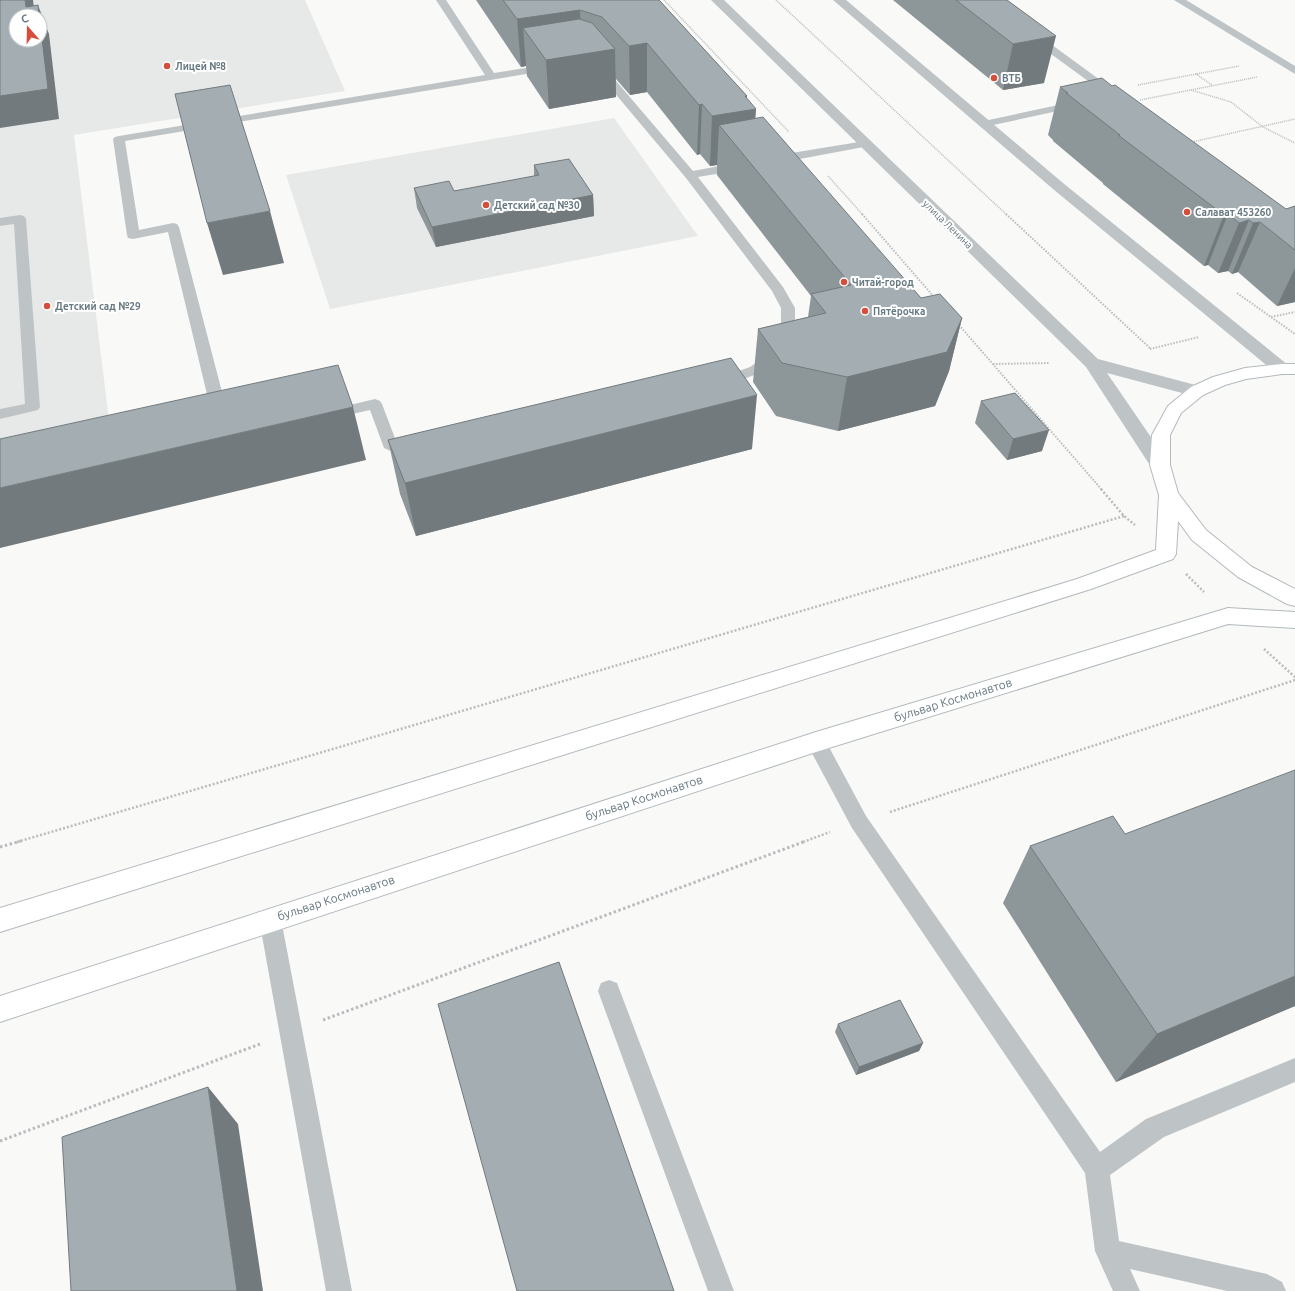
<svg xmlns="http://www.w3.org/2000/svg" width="1295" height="1291" viewBox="0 0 1295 1291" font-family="Ubuntu,sans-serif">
<rect width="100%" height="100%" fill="#f9f9f7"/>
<path fill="#e7e9e8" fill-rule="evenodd" d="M0,0H305L345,91L74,135L112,445L0,469ZM16,16H40V40H16Z
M614,118L698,236L330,309L286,175Z"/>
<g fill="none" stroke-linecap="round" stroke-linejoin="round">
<defs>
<path id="secondary" d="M1282,364H1295V374H1282L1246,379L1225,385L1203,395L1181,413L1170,435V465L1178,493L1206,530L1252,567L1295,589V606L1287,604L1238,577L1192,540L1178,521L1176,554L1173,559L1091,589L0,932V908L1077,579L1156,550L1159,495L1150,465L1152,435L1168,406L1191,387L1213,377L1245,368Z
M1228,608L1295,612V628L1228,624L816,752L0,1022V996L816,732Z"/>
</defs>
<use href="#secondary" stroke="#b3babd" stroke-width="2"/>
<path stroke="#b9bdbf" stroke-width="1.5" stroke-dasharray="1 1" stroke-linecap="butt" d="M664,0L789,132
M776,0L1007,215
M1196,74L1212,85
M1138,85L1239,66
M1191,90L1231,102L1263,127L1295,143
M1140,100L1257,77
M1192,142L1295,119
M828,176L863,215"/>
<path stroke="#b9bdbf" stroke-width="2" stroke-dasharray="1.5 1.5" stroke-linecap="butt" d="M862,214L934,297
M1006,214L1151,349
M1237,293L1295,334
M1271,317L1295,312
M959,325L1102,490
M1150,349L1199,337
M993,364L1050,363"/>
<path stroke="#b9bdbf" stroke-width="2.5" stroke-dasharray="2 2" stroke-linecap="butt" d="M1101,489L1124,516L1135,525
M1186,574L1204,592
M1264,649L1295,677
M890,812L1295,680
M17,842L1124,516
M803,842L830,832"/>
<path stroke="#b9bdbf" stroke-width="3" stroke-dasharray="2.5 2.5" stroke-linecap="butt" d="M0,847L21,841
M323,1020L806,841
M0,1141L260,1044"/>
<path fill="#bec4c6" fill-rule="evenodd" d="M436,0H446L494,73L550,64L555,67L550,70L125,141L139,230L173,223L177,224L179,227L228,415L225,418L220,420L215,418L212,415L168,232L133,239L128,238L127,235L113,139L115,137L119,136L485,75Z
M1174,0H1186L1295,66V74Z
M1033,33L1037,34L1118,93L1120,95L1118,97H1110L1029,38L1028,36Z
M601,67L605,68L693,171L740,162L744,163L746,166L744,169L740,170L698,177L783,287L795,308V334L785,355L760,373L719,388L714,386L712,383L714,380L750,367L774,350L781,334V308L772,291L686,178L597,72L596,70Z
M1077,101L1081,102L1083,104L1081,106L984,127L980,126L978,124L980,122L984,121Z
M865,141L869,142L871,144L869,146L773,164L769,163L767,160L769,157L773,156Z
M20,215L24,216L26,219L40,407L38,410L0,419V409L25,404L14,224L0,226V218Z
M375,399L380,401L382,404L396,441L408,447L416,448L419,452L416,456L406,458L384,448L370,410L330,419L325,417L322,414L325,411Z
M816,734L823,736L866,816L1100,1152L1146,1119L1295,1058V1082L1164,1137L1110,1175L1119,1241L1267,1274L1282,1282L1286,1291H1227L1130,1269L1140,1291H1113L1095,1251L1085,1173L852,828L806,742L809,736Z
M270,909L278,912L281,919L352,1291H326L259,919L262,912Z
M609,980L617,983L620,991L734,1291H708L598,991L601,983Z"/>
<path fill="#bec4c6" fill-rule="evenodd" d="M833,0H846L1063,183L1288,365L1291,369L1288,373L1282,374L1276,373L1053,189Z"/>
<path fill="#bec4c6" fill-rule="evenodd" d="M711,0H724L1098,359L1203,387L1206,391L1203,395L1197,397L1107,373L1170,465L1167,470L1160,471L1153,470L1086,367Z"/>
<use href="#secondary" fill="#fff" fill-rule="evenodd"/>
</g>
<path fill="#8d9699" d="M476,0H659L747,96L746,99L756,109L755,119L921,298L962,318L949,371L935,406L838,431L776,416L753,382L758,329L808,317L811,296L717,175V165L710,166L700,154L697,155L647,92L630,95L616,79V97L549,109L527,76L526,66L521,67Z
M893,0H1007L1044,83L1003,90Z
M1060,87L1286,209L1295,206V302L1277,306L1238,272L1232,274L1228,271L1218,273L1208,265L1204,266L1103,184V183L1053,141V140L1048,135Z
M534,165L593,195L594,216L436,247L417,208L414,188L454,191L534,176Z
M981,401L1042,451L1007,460L975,423Z
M388,440L752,449L416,536L400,494Z
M1125,834L1295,1006L1116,1082L1003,903L1030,846Z
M838,1024L923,1043L919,1051L856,1075L835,1032Z"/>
<path fill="#737a7d" d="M25,0H33L35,16L26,7Z
M38,5L49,34L59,119L0,128V96L40,22V16H39Z
M580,10L582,54L615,49L616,97L549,109L546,60L523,28L526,66L521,67L517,19Z
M1056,36L1044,83L1003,90L1013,44Z
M647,43V92L630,95L629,46Z
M745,96H747L746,111L756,109L752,159L719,125L717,165L710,166L712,116Z
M702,104L700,154L697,155L699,105Z
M593,195L594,216L436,247L432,227Z
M270,211L284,263L223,275L207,223Z
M1228,214L1208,265L1204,266L1224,215Z
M1249,220L1228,271L1218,273L1239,223Z
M1260,222L1238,272L1232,274L1253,223Z
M1295,268V302L1277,306Z
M962,318L949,371L935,406L838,431L847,377Z
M757,395L752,449L416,536L405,483Z
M353,407L366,460L0,548V488Z
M1049,430L1042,451L1007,460L1013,439Z
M1295,976V1006L1116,1082L1157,1034Z
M923,1043L919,1051L856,1075L859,1067Z
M208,1087L238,1124L263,1291H237Z"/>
<path fill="#a4aeb2" stroke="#737a7d" d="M0,0H25L26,7L38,5L39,16H16V40H40V22L48,89L0,96Z
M503,0H659L747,96H745L756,109L712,116L702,104L699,105L647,43L629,46L602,17L580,10L517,19Z
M956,0H1007L1056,36L1013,44Z
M579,19L592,23L615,49L546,60L523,28Z
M1102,78L1112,86L1115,85L1286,209L1295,206V250L1260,222L1253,223L1249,220L1239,223L1228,214L1224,215L1118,135H1120L1066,93H1068L1060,87Z
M230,85L270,211L207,223L175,94Z
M763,117L921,298L940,294L962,318L947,352L847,377L782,363L758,329L826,313L811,294L851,285L719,125Z
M569,159L593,195L432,227L414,188L449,181L454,191L539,175L534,165Z
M731,358L757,395L405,483L388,440Z
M338,365L353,407L0,488V439Z
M1015,393L1049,430L1013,439L981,401Z
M1295,770V976L1157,1034L1030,846L1113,816L1125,834Z
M559,962L674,1291H517L438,1004Z
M900,1000L923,1043L859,1067L838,1024Z
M208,1087L237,1291H71L62,1137Z"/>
<g fill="#d54e3b" stroke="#fff" stroke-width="1.5">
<circle cx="167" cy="66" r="4"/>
<circle cx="994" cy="78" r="4"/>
<circle cx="486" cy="205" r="4"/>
<circle cx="1187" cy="212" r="4"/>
<circle cx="844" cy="282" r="4"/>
<circle cx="47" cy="306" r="4"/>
<circle cx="865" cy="311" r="4"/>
</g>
<g text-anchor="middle" stroke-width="4" stroke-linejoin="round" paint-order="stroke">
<g font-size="10" font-weight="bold" fill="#667880" stroke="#fff" text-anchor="start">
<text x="175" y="70">Лицей №8</text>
<text x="1002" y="82">ВТБ</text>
<text x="494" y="209">Детский сад №30</text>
<text x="1195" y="216">Салават 453260</text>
<text x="852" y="286">Читай-город</text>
<text x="55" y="310">Детский сад №29</text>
<text x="873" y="315">Пятёрочка</text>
</g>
<g font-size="10" fill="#667880" stroke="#fff">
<text transform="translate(948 224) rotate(44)" y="4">улица Ленина</text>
</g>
<g font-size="12" fill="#667880" stroke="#fff">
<text transform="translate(953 700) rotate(-17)" y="4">бульвар Космонавтов</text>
<text transform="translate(644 798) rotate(-18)" y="4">бульвар Космонавтов</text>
<text transform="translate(336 898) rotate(-18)" y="4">бульвар Космонавтов</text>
</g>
</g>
<g transform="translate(28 28) rotate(340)"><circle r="19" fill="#ffffff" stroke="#c2c9cc"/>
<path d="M0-3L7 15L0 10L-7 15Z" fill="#d54e3b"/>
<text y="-6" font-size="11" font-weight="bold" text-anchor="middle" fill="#667880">С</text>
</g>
</svg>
